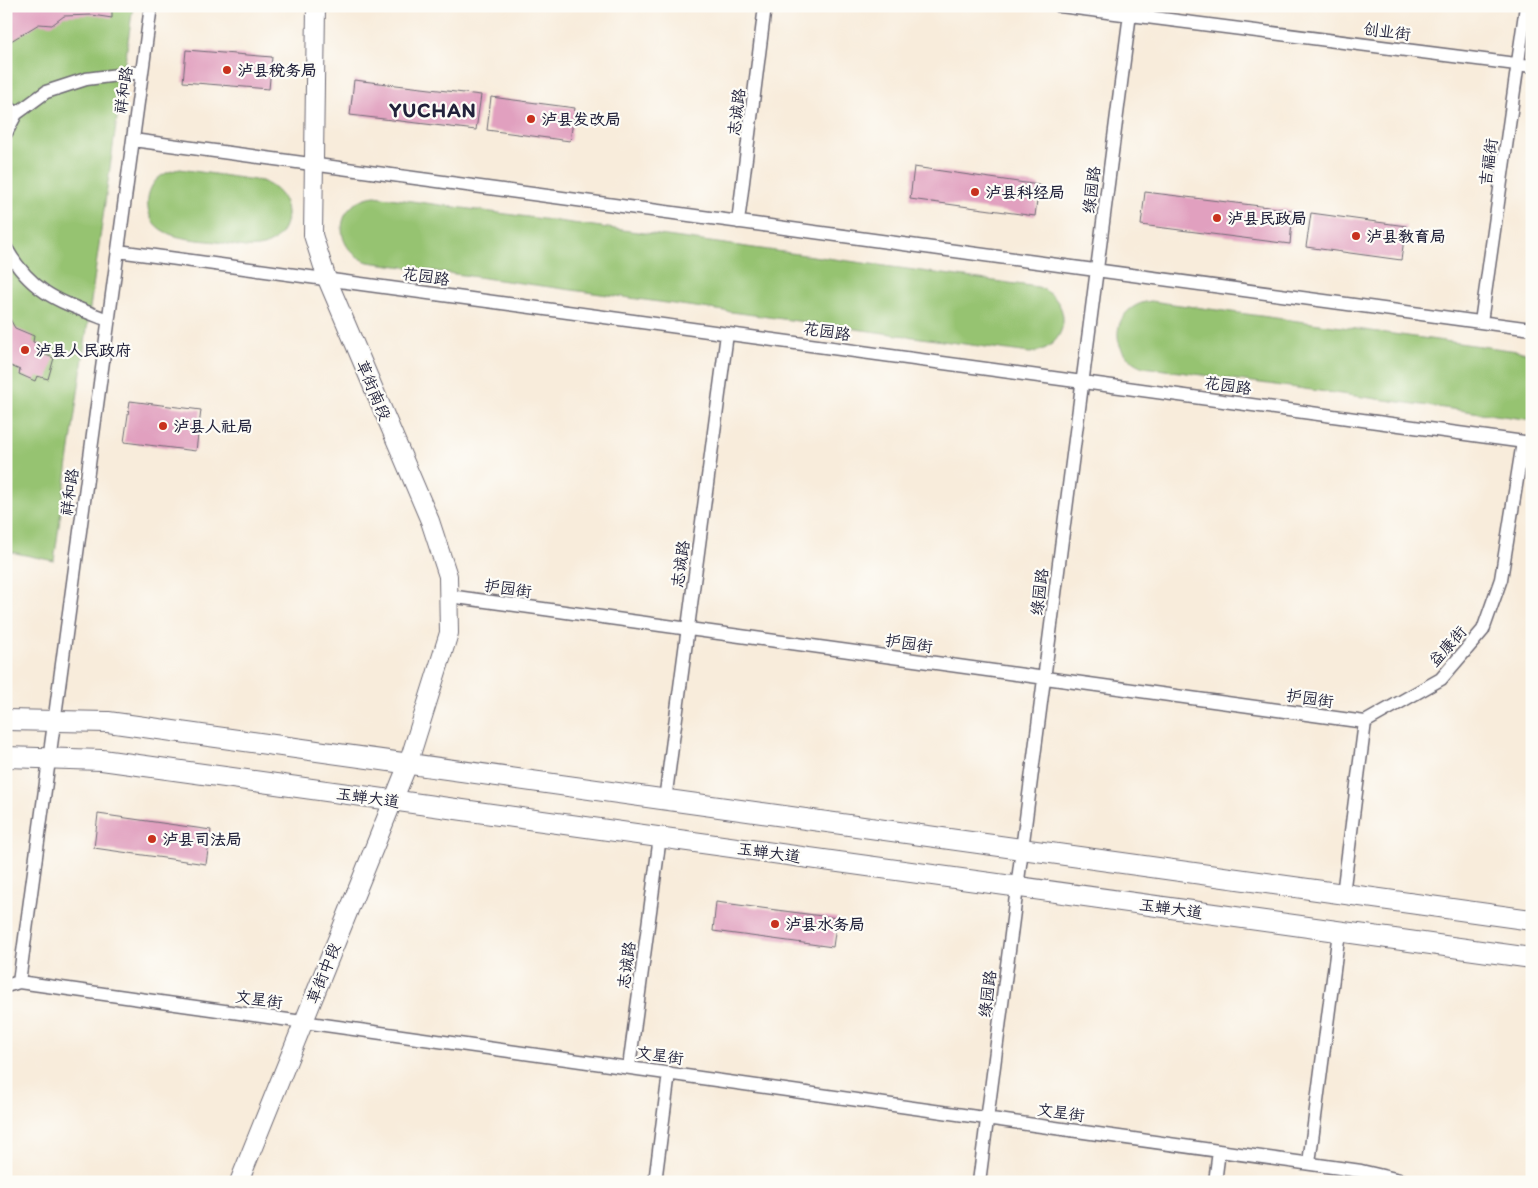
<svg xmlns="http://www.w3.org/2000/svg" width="1538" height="1188" viewBox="0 0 1538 1188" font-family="Itim,'LXGW WenKai TC',sans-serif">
<rect width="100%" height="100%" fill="#fdfcf7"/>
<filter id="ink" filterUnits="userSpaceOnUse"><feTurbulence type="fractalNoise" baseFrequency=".02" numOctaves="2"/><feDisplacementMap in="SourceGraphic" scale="10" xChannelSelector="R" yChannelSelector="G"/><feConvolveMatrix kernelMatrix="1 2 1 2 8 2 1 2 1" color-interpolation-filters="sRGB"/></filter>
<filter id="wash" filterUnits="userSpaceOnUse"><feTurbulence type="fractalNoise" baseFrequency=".0096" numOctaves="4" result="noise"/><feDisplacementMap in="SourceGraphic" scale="20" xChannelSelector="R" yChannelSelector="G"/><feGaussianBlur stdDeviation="1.12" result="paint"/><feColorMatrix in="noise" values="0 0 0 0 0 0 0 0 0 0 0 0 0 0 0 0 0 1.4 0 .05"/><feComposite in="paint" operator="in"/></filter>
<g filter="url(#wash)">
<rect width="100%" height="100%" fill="#f8ecdb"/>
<path fill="#96c371" stroke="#5c7256" d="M6,6H133L54,561L6,551Z
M180,169L262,181C275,187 286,196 287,212C288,227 278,242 263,246C249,250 231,244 217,242C193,239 152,240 148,208C147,201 148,193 152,186C158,175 169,171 180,169Z
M375,196L1038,287C1075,301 1070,348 1030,353L368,262C330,248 335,201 375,196Z
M1151,301L1532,353V420L1143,367C1106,353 1111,306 1151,301Z"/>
<g id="blocks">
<path fill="#e1a0bf" d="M6,6H112V18L92,15L64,16L52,25L39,24L6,44Z
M186,50L272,57L269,89L183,82Z
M354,80L481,95L476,130L350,115Z
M491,97L575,108L570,141L487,130Z
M914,167L1039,185L1035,216L910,199Z
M1145,192L1293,210L1290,244L1141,225Z
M1311,213L1406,226L1401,260L1306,247Z
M6,312L15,328L34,336L33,342L46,346L43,354L54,358L48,379L37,376L35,381L19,374L20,370L6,364Z
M130,401L201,410L196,451L124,442Z
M98,814L211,830L206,864L94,848Z
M716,902L837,918L833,947L713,931Z"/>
</g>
</g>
<g filter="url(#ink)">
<use href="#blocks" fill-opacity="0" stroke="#6d6973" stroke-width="1"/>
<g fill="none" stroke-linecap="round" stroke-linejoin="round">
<defs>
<path id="minor" d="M1060,6L1532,66
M6,104L16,114
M6,133L16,114L46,92L86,79L142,72
M133,140L1532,329
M738,222L765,6
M6,248C32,294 61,302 108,320
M118,251L1532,443
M1481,322L1526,6
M449,596L1365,722
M665,800L727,334
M1343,894L1365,722L1441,679L1483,630L1501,579L1523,442
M19,982L151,6
M6,986L19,982L1361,1171L1408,1182
M629,1067L660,837
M1309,1163L1339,932
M655,1182L669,1073
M979,1182L1131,6
M1215,1182L1219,1151"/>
<path id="secondary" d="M239,1182L408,764L449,633L448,576L430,521L327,279L313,235L316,6"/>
<path id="primary" d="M6,720L108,722L1532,920
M6,757L102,760L1532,958"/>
</defs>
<use href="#minor" stroke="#6d6973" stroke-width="15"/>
<use href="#secondary" stroke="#6d6973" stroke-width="20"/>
<use href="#primary" stroke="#6d6973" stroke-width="22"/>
<use href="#minor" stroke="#fff" stroke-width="12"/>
<use href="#secondary" stroke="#fff" stroke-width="18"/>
<use href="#primary" stroke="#fff" stroke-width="20"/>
</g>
</g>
<g fill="#c8321e" stroke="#fdfcf7" stroke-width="2">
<circle cx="227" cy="70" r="5"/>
<circle cx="531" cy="119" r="5"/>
<circle cx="975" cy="192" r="5"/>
<circle cx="1217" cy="218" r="5"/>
<circle cx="1356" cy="236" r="5"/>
<circle cx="25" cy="350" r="5"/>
<circle cx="163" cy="426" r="5"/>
<circle cx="152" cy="839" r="5"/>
<circle cx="775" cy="924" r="5"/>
</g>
<g text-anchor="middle" stroke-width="4.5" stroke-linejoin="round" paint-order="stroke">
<g font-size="16" fill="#22223b" stroke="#fdfcf7">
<text transform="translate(1387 31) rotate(7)" y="6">创业街</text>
<text transform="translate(123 90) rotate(-82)" y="6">祥和路</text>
<text transform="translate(736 112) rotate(-83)" y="6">志诚路</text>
<text transform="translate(1488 162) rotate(-82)" y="6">吉福街</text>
<text transform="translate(1091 190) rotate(-83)" y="6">绿园路</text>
<text transform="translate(426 276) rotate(8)" y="6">花园路</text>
<text transform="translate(827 331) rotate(8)" y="6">花园路</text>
<text transform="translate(1228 385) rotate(8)" y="6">花园路</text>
<text transform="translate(374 390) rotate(67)" y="6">草街南段</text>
<text transform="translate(69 492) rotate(-82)" y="6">祥和路</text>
<text transform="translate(680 564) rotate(-82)" y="6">志诚路</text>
<text transform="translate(508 588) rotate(8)" y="6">护园街</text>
<text transform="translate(1039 592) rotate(-83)" y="6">绿园路</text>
<text transform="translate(909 643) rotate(8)" y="6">护园街</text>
<text transform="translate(1447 646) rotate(-48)" y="6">益康街</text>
<text transform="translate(1310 698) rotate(8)" y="6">护园街</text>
<text transform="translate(368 797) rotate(8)" y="6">玉蝉大道</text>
<text transform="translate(769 852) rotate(8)" y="6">玉蝉大道</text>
<text transform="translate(1171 908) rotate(8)" y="6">玉蝉大道</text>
<text transform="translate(626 965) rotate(-82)" y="6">志诚路</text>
<text transform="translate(323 973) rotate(-68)" y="6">草街中段</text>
<text transform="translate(987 994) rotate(-83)" y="6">绿园路</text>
<text transform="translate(259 999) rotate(8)" y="6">文星街</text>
<text transform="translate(660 1055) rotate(8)" y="6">文星街</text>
<text transform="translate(1061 1112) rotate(8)" y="6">文星街</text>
</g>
<g font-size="16" font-weight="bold" fill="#22223b" stroke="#fdfcf7" text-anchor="start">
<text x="237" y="76">泸县税务局</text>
<text x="541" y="125">泸县发改局</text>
<text x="985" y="198">泸县科经局</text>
<text x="1227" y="224">泸县民政局</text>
<text x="1366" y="242">泸县教育局</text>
<text x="35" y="356">泸县人民政府</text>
<text x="173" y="432">泸县人社局</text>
<text x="162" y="845">泸县司法局</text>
<text x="785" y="930">泸县水务局</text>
</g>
<g font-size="21" font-weight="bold" letter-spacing="1" fill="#22223b" stroke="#fdfcf7">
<text x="433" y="117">YUCHAN</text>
</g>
</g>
<rect width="1538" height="1188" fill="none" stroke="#fdfcf7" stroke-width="25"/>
</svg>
